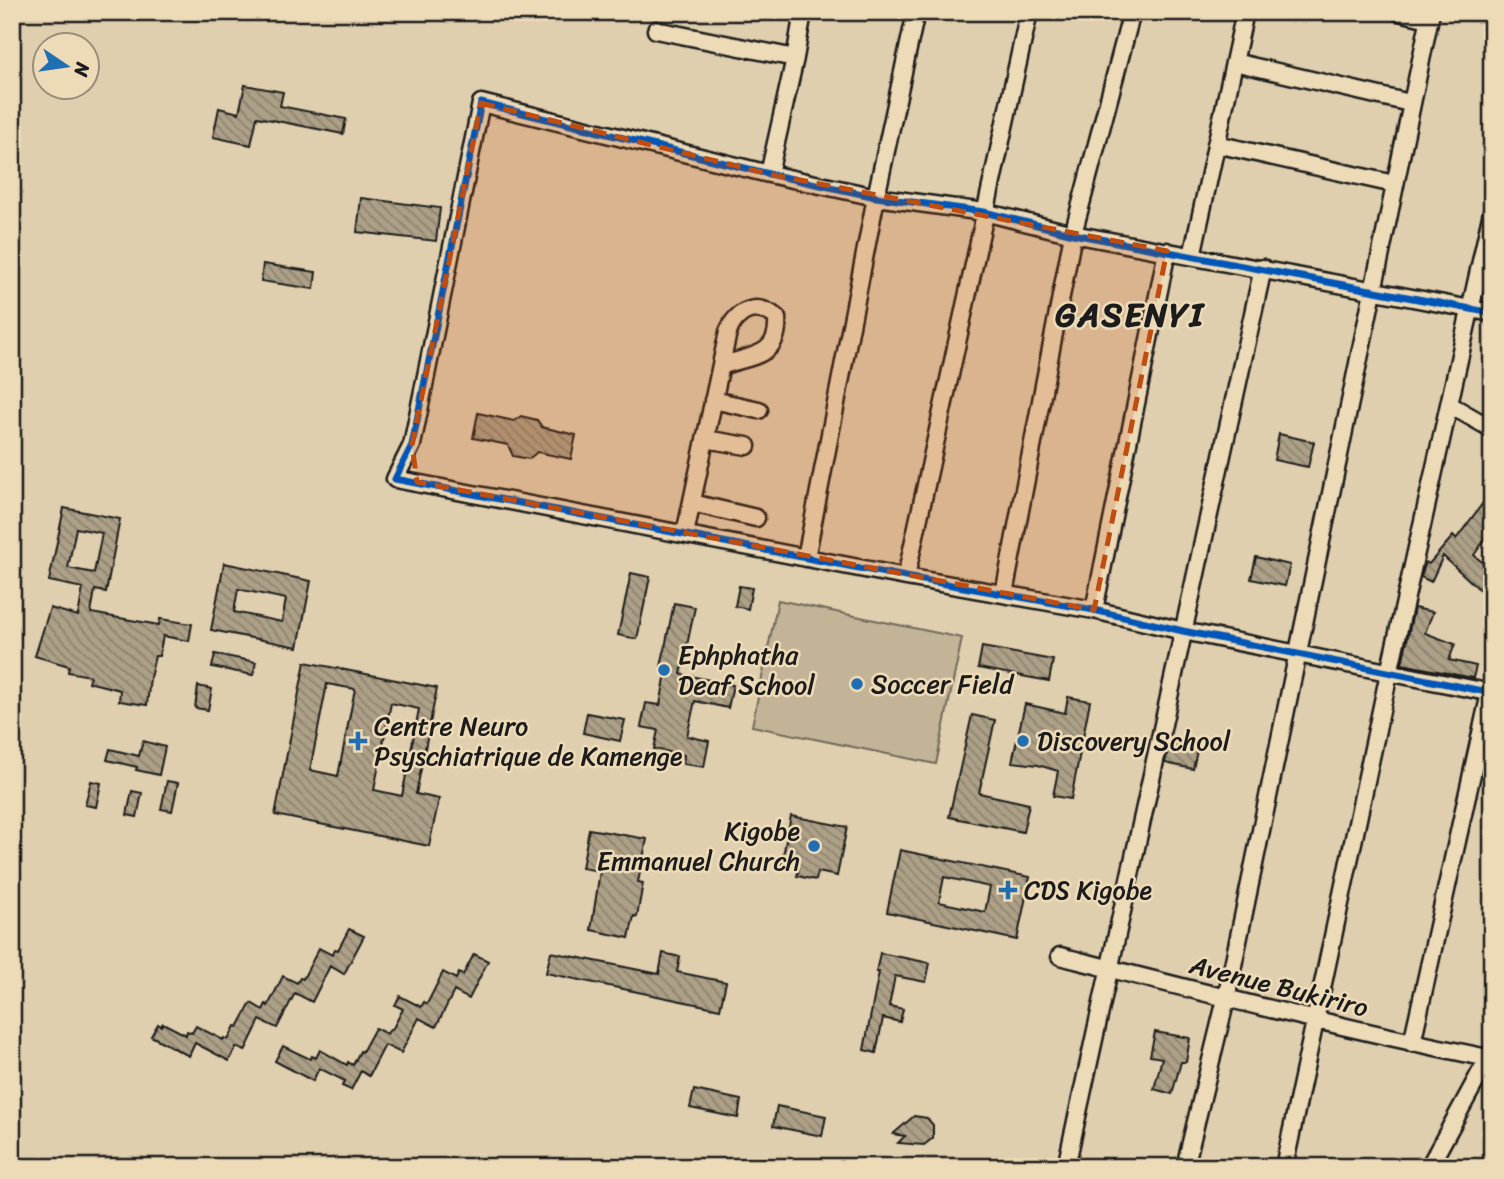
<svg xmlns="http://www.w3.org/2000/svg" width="1504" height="1179" viewBox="0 0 1504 1179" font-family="Sriracha,sans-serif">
<defs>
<pattern id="building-back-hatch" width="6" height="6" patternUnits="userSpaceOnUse" patternTransform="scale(1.75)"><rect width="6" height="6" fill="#ada087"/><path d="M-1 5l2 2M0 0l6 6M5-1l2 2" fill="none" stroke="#8c826e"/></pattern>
</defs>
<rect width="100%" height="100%" fill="#e0cfae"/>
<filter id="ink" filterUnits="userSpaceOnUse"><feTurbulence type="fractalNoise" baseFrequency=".0143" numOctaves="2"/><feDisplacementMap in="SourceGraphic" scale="14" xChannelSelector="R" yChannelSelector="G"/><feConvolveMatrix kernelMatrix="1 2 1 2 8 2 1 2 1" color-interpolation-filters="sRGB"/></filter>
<g filter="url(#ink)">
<path fill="#c3b498" stroke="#70685a" stroke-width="2" d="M778,600L962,638L936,764L752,726Z"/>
<path fill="url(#building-back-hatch)" stroke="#1c1c1c" stroke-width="2" fill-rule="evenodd" d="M245,85L283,92L280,106L346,119L343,134L257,117L251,145L213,137L219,108L239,113Z
M361,198L440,208L436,241L357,232Z
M263,264L316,272L314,289L261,281Z
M478,413L514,421L521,416L537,420L542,427L576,435L571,459L537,452L529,459L513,456L508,445L473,438Z
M1279,434L1314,442L1308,467L1274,460Z
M1492,491V530L1474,555L1492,571V601L1443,556L1431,582L1421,577L1426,562L1429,564L1453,536L1456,539Z
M64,508L120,519L106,592L95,590L91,613L159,625L160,619L192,624L189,641L163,636L159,656H155L150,678L147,705L119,701L120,690L88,682L90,676L68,672L69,666L35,656L50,608L78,616L83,588L49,581ZM76,528L102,533L94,573L68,568Z
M1256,557L1290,565L1285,586L1251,579Z
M224,563L311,581L298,647L211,630ZM238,589L286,599L282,622L234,612Z
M631,573L650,577L637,639L618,635Z
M739,586L752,588L748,609L735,606Z
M674,603L695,607L681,674L733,685L728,708L695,701L687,736L709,741L704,767L683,764L684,755L654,749L658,730L641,727L646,703L660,705L667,668L661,667Z
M1414,608L1433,612L1425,633L1455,644L1449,660L1476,666L1473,678L1402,664Z
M982,647L1053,660L1049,681L978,668Z
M215,654L256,662L253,675L212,667Z
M305,662L437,688L416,794L439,799L429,846L275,815ZM327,684L355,689L338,776L310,770ZM391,703L419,709L402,796L374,790Z
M198,686L212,689L208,710L195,708Z
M1068,697L1090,701L1071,799L1053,796L1058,771L1038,765L1012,762L1025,704L1065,713Z
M587,713L625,720L620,741L583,733Z
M972,715L995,720L979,793L1029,804L1023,832L949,817Z
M1170,740L1198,746L1193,769L1165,763Z
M143,741L165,747L159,775L136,770L137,767L107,760L110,749L139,756Z
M91,781L101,783L96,807L85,805Z
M167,781L178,783L172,811L161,809Z
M132,791L142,793L137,817L127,815Z
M791,816L847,827L837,876L818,872L816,880L797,876L799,868L781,865Z
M589,829L647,839L638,882L643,883L637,917L634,916L629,938L591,930L600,871L582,868Z
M900,850L1030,877L1017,940L887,912ZM944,877L990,887L985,912L939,902Z
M349,929L364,936L344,974L330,966L312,1002L295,993L277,1028L260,1020L245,1051L236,1047L229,1061L195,1043L189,1056L151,1036L158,1024L161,1026L163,1023L186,1035L187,1031L192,1033L196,1026L223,1040L224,1038L228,1040L235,1026L238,1027L251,1003L263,1010L266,1004L268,1006L283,976L297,983L300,978L303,979L319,948L332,955L335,949L338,950Z
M551,952L659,974L663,953L680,957L677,972L726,982L720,1009L546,973Z
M880,953L930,963L926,982L895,976L889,1006L903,1009L900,1022L883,1018L876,1053L864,1050L879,972H876Z
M474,954L488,961L469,999L454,991L436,1027L419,1018L401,1053L385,1045L369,1076L361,1071L351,1090L342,1086L345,1081L319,1068L313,1081L275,1061L283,1046L310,1059L312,1056L316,1058L320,1050L347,1065L348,1062L353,1065L360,1051L362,1052L375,1028L387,1034L390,1029L392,1030L403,1009L395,1005L400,996L421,1007L424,1002L427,1004L443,972L456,979L459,973L463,975Z
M1155,1032L1190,1038L1186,1062H1181L1172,1094L1154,1089L1162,1058L1150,1056Z
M694,1090L741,1100L738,1118L690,1108Z
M777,1106L826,1116L822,1136L773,1126Z
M914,1116L927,1118L933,1125V1138L924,1145L898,1143L905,1136L893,1134Z"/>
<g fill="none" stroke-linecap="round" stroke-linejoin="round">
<defs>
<path id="street" d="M1399,12L1429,19
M656,30L795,58
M1234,62L1410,103
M1216,144L1394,184
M769,174L795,58L803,12
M1192,256L1245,12
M1492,313L1073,234L984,212L876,197L769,174L481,103L412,445L395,479L906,577L1094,610L1183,631L1492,693
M713,400L759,410
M1450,405L1492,429
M705,439L747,446
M692,503L756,518
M685,534L728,332C737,310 757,301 777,318C780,358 750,355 721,366
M806,558L876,197L916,12
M906,577L1029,12
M1004,594L1073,234L1132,12
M1094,610L1167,251
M1060,956C1202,992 1344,1029 1488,1058
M1412,1043L1490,693
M1066,1167L1263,268
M1185,1167L1226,999L1431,12
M1284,1167L1389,673L1492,212
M1429,1167L1492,1051"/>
</defs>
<use href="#street" stroke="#1c1c1c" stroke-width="21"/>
<use href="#street" stroke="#eddab7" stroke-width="16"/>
<defs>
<path id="cycleway" d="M1492,313L1073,234L984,212L876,197L769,174L481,103L412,445L395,479L906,577L1094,610L1183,631L1492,693"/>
</defs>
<use href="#cycleway" stroke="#eddab7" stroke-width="11"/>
<use href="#cycleway" stroke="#0057b8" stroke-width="7"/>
</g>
</g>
<path fill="#bf4d0f" fill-opacity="0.2" stroke="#bf4d0f" stroke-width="5" stroke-dasharray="14 9" stroke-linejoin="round" d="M481,103L769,174L1167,251L1094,610L417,482L412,445Z"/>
<g fill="#1f6fb2" stroke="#eddab7" stroke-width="2.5">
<circle cx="664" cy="670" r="7"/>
<circle cx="857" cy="684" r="7"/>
<path d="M354.5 730.5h7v7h7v7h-7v7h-7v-7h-7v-7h7z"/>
<circle cx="1023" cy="741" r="7"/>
<circle cx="814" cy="846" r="7"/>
<path d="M1004.5 879.5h7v7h7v7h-7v7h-7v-7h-7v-7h7z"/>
</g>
<g text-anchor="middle" stroke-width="5" stroke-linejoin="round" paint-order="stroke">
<g font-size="26" fill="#1c1c1c" stroke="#eddab7" text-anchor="start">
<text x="678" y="664">Ephphatha<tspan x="678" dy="30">Deaf School</tspan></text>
<text x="871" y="693">Soccer Field</text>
<text x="374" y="735">Centre Neuro<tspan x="374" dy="30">Psyschiatrique de Kamenge</tspan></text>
<text x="1037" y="750">Discovery School</text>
<text x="800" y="840" text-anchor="end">Kigobe<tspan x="800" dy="30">Emmanuel Church</tspan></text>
<text x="1024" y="899">CDS Kigobe</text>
</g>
<g font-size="26" fill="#1c1c1c" stroke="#eddab7">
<text transform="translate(1279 986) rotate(14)" y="9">Avenue Bukiriro</text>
</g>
<g font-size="33" font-weight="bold" letter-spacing="2" fill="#1c1c1c" stroke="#eddab7">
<text x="1130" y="326">GASENYI</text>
</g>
</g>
<rect width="1504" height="1179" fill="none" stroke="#eddab7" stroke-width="42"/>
<rect x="21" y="21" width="1462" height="1137" fill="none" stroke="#1c1c1c" stroke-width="2.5" filter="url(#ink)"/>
<g transform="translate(66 66) rotate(103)"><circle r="33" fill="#eddab7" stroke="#998e79" stroke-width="2"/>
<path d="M0-5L12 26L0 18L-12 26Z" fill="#1f6fb2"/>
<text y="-10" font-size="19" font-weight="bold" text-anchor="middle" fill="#1c1c1c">N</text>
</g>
</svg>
